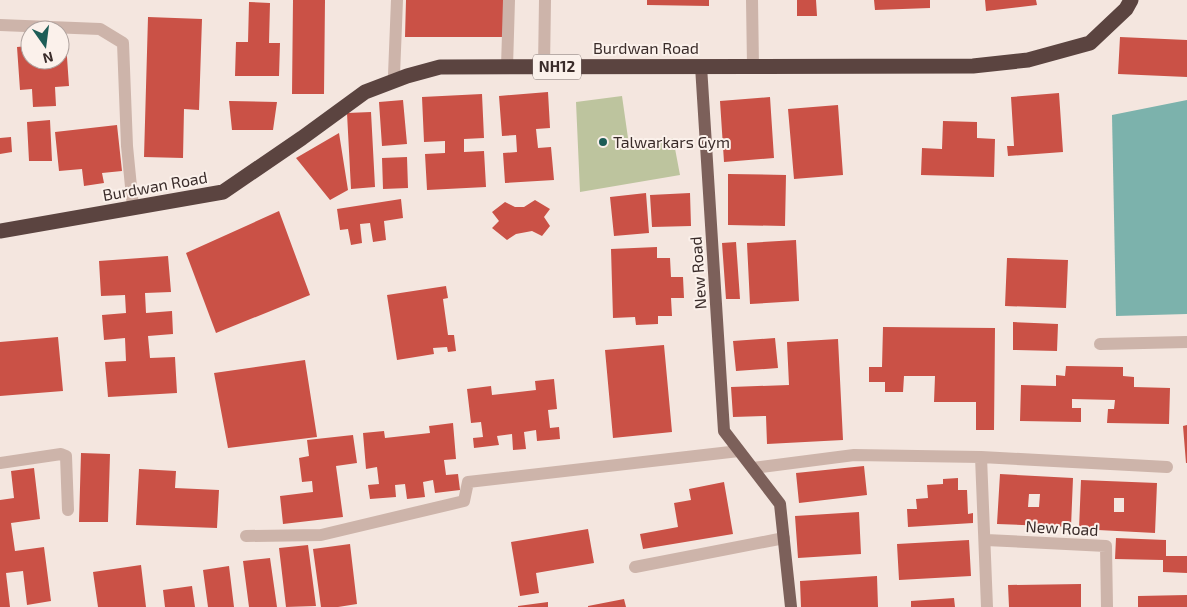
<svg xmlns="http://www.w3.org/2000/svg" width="1187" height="607" viewBox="0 0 1187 607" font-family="'Exo 2',sans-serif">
<rect width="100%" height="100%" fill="#f4e6df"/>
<path fill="#bdc49e" d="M622,96L629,145L673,138L680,175L580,192L576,102Z"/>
<path fill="#7cb2ac" d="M1187,100V314L1116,316L1112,115Z"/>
<path fill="#ca5146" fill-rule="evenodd" d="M293,0H325L324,94H292Z
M406,0H505L504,37H405Z
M647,0H709V6L647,5Z
M797,0H816L817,16H797Z
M874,0H930V8L875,10Z
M985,0H1036L1037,5L986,11Z
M249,2L270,3L269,43H280L279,76H235L236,42H248Z
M148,17L202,19L199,110L184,109L183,158L144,157Z
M30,37V60H60V44L66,43L69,86L55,87L56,106L33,107L32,89L20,90L17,47L28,46L27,38Z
M1120,37L1187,40V77L1118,74Z
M548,92L550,128L536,129L538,148L551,147L554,180L505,183L503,153L517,152L516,135L502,136L499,96Z
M1059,93L1063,152L1008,156L1007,146H1014L1011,97Z
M482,94L484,138L464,139V152L484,151L486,187L427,190L425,154L445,153V141L424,142L422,97Z
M770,97L774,158L724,162L720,101Z
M403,100L407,144L382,146L379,102Z
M229,101L277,102L273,130H232Z
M838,105L843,175L794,179L788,109Z
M371,112L375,187L351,189L347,113Z
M50,120L52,161H29L27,122Z
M943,121L977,122V138L995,139L994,177L921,175L922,148L942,149Z
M117,125L122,171L102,173L104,183L84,186L82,169L59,171L55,132Z
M339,133L348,190L330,200L296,158Z
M11,137L12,152L0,154V138Z
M407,157L408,188L383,189L382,158Z
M728,174L786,175L785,226L728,225Z
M646,193L649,233L614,236L610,197Z
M690,193L691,226L652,227L650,195Z
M401,199L403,218L384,221L386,240L373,242L370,223L360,224L362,243L351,245L348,229L340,230L337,209Z
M535,200L550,209L544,217L550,226L542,236L532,231L516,234L507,240L492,228L499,221L492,212L505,202L515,207H524Z
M279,211L310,295L216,333L186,253Z
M796,240L799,301L750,304L747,243Z
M736,242L740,299H726L722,243Z
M657,247V258H670L671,277H683L684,298H671L672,316H658V324L636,325L635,317L613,318L611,249Z
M168,256L171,292L145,293L146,313L172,311L173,334L148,336L150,358L175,357L177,393L108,397L105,362L126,361L125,338L104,340L102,315L126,313L125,295L101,296L99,261Z
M1007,258L1068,260L1066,308L1005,306Z
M446,286L448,298L443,299L448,335H454L456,351L448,352L447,347L433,348L434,354L397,360L387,295Z
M1013,322L1058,324L1057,351L1013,350Z
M883,327L995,328L994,430H976V402H934L935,376H904L903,392H885V382H869V367H882Z
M58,337L63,391L0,396V342Z
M775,338L778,368L736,371L733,341Z
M838,339L843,440L767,444L766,416L733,417L731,387L789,385L787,342Z
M664,345L672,432L613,438L605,350Z
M305,360L317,437L228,448L214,373Z
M1066,366L1123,367V376L1134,377V387L1170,388L1169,424L1107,423L1108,409H1114L1115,400L1072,399V408H1081V422L1020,421L1021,385L1056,386V375L1065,376Z
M554,379L557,409L548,410L550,428L559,427L560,439L537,441L536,430L524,432L526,449L513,450L512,434L497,436L499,445L474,448L473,438L483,437L481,422L471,423L467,389L491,386L492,395L536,390L535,381Z
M453,423L456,459L444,460L446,475L458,474L460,490L435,493L433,480L423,482L425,497L407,499L405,484L395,485L396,497L370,499L368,485L379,484L377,467L366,469L363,433L384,431L385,438L430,433L429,426Z
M1187,425V463H1186L1183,426Z
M353,435L357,463L336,466L343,517L283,524L280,496L313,492L312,481L302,482L299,458L309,456L307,440Z
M81,453L110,454L108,522H79Z
M864,466L867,495L799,503L796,473Z
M34,468L40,519L11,523L15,551L44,547L51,601L27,605L23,571L6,573L10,607H0V500L14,498L11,471Z
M139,469L176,471L175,488L219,490L217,528L136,525Z
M1000,474L1073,478L1071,527L997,524ZM1029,494H1040L1039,507H1028Z
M958,478V490H967L968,514L973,513V523L908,527L907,509H917L916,499L928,498L927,485L943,484V479Z
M1081,480L1157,483L1155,533L1079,529ZM1114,498H1124V512H1114Z
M724,482L733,534L643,549L640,534L678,527L674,503L691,500L689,489Z
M859,512L861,554L798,558L795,516Z
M588,529L594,563L536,573L539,593L520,596L511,542Z
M1116,538L1166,540V556H1187V573L1163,572V560L1115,559Z
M969,540L971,576L899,580L897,544Z
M350,544L357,604L338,607H321L313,549Z
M308,545L316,606L286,607L279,548Z
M270,558L277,607H249L243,561Z
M141,565L146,607H98L93,572Z
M229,566L234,607H208L203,570Z
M877,576L878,607H801L800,581Z
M1081,584V607H1009L1008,585Z
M192,586L195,607H165L163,590Z
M1187,595V607H1138V596Z
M954,598L955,607H911V601Z
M624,599L626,607H588V606Z
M548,602V607H518V606Z"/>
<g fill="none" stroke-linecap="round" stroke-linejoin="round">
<path stroke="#cdb4aa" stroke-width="12" d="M397,0L394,75L398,79
M752,0L753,66
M0,25L100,29L123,43L127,146L133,207
M507,67L509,0
M544,67L545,0
M1100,344L1187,342
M981,457L1167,467
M0,463L61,454L66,456L68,510
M753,468L854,455L981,457L987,607
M246,536L321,535L464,501L468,482L739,451
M986,540L1106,546L1107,607
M635,567L784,538"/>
<path stroke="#7c605a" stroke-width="12" d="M701,66L724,431L780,504L791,607"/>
<path stroke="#5b4440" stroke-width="15" d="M0,231L223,192L302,138L365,92L407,76L440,67L973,66L1028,60L1090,43L1126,9L1131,0"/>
</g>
<circle fill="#1d5d57" stroke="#fbf1eb" stroke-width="2" cx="603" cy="142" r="5"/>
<g text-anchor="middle" stroke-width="4" stroke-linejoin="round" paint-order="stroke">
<rect fill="#fbf1eb" stroke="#746764" stroke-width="1" x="533" y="54.5" width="48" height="25" rx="4"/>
<g font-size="15" font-weight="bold" fill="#3a2c2a">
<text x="557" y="72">NH12</text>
</g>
<g font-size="16" fill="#3a2c2a" stroke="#fbf1eb">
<text x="646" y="54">Burdwan Road</text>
<text transform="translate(155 186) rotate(-10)" y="6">Burdwan Road</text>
<text transform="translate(698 273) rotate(-94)" y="6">New Road</text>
<text transform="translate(1062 528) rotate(3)" y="6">New Road</text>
</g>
<g font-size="16" fill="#3a2c2a" stroke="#fbf1eb" text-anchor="start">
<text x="613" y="148">Talwarkars Gym</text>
</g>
</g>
<g transform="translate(45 45) rotate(166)"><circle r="24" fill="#fbf1eb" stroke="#aea29e"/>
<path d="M0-4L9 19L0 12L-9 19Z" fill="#1d5d57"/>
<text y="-8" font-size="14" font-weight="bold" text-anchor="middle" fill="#3a2c2a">N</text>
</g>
</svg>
